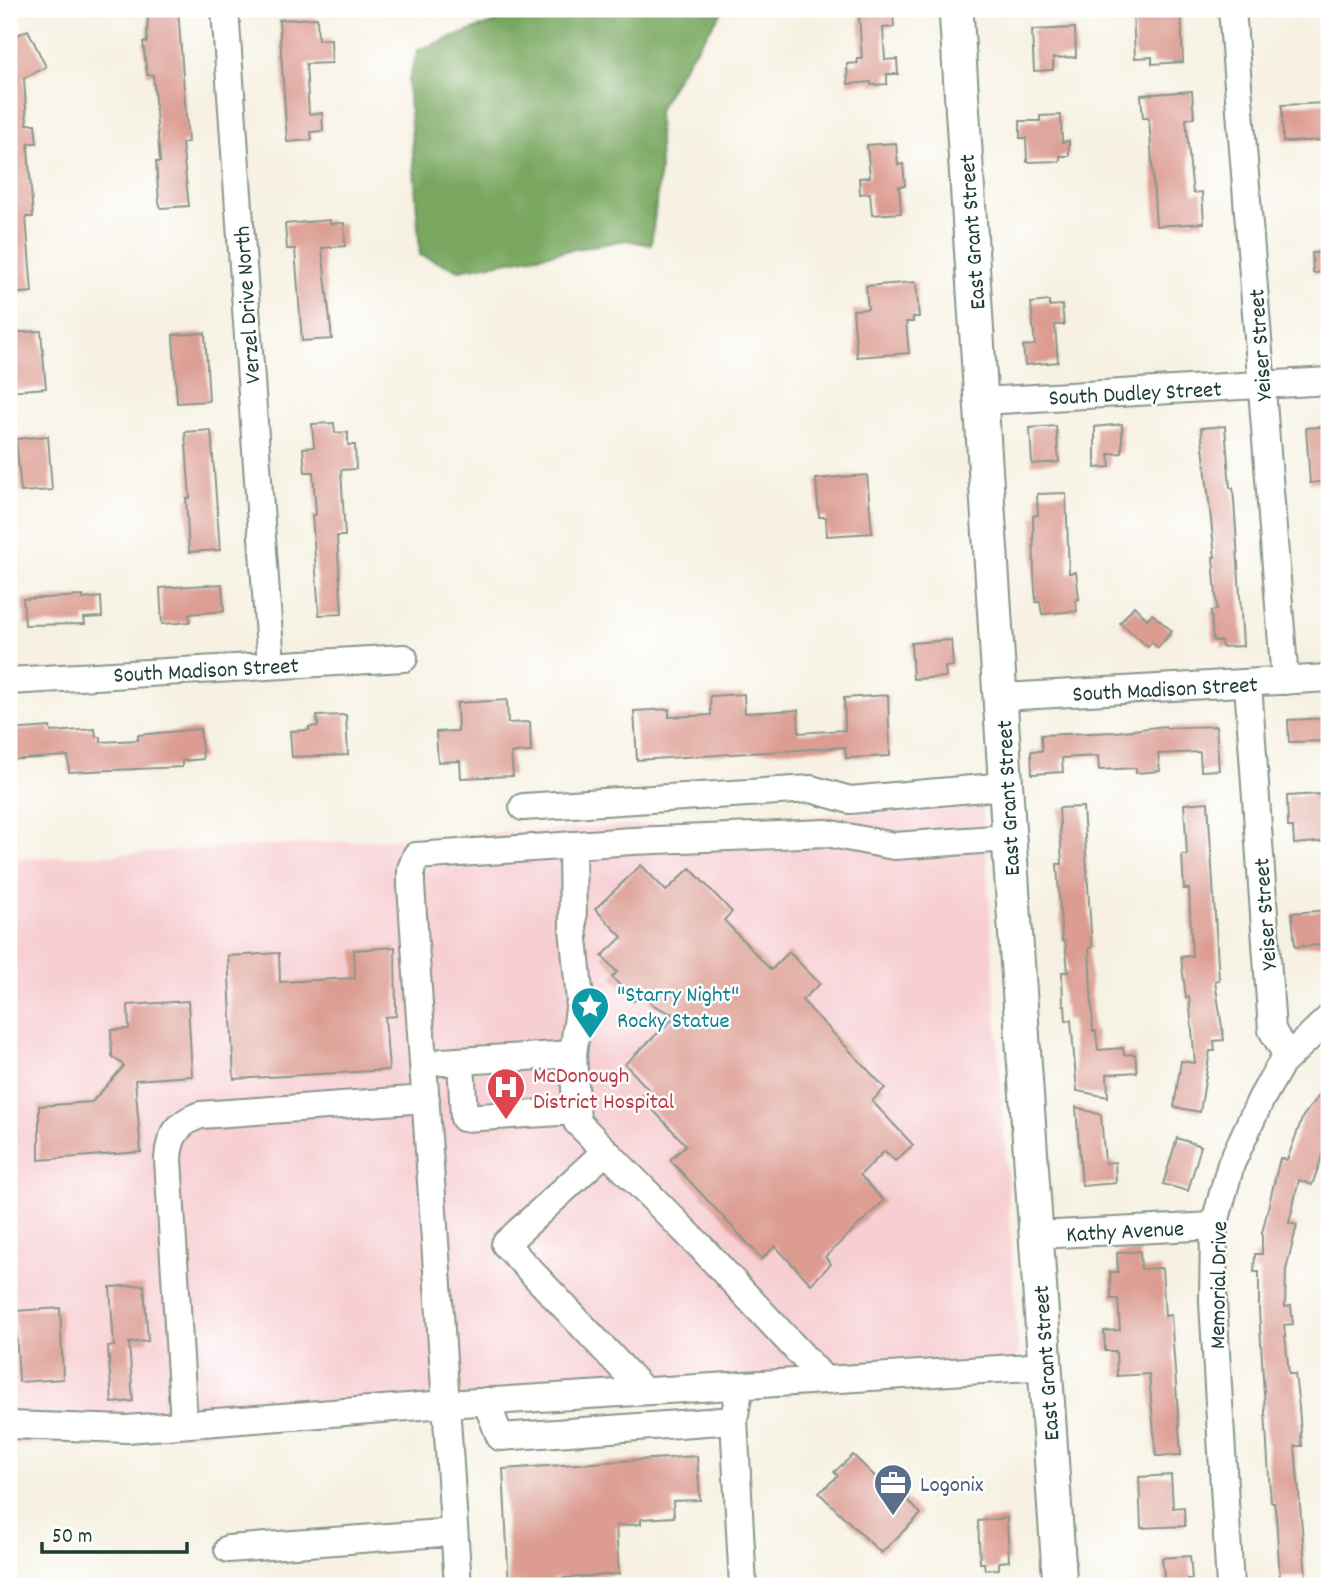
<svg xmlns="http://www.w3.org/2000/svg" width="1338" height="1595" viewBox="0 0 1338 1595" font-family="Dekko,sans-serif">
<rect width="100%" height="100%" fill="#fff"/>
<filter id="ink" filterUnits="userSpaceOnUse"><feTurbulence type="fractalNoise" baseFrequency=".0143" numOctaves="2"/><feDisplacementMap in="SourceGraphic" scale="14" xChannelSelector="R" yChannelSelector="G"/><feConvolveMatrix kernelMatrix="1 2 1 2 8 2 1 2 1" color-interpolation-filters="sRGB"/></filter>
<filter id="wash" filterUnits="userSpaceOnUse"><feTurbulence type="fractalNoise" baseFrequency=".00686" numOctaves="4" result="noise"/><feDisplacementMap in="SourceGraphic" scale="28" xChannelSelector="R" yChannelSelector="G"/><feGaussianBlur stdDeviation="1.57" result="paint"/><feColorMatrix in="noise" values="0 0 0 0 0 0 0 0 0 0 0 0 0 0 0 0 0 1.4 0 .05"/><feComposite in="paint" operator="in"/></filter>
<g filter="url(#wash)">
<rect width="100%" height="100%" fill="#f6f1e2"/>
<path fill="#f7cfd3" d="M983,806L1020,1381L431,1413L185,1435L9,1446V860Z"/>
<path fill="#79a761" stroke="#4c724a" stroke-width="2" d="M546,9H720L722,12L683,67L658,110L660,170L651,245L626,240L459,270L420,255L408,83L418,50L505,18Z"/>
<g id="blocks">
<path fill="#dc9c92" d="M148,9H178L188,142L182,143L189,206L161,208L159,202L156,162H160L153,75H147L143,42H147Z
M1133,9H1181L1183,62L1152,64V57L1135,58Z
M893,11L894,27L883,28L885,60L897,59L898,74H887V84L871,85V82L848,84L847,64L858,63L857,59H862L859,15Z
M317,18L318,40L331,39L332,63L306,64L309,114L322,113L323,131L311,132L312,140L287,142L279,20Z
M1075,28L1076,57L1053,58V70L1034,71L1032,30Z
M28,30L46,67L24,78L27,124H35L37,143H29L28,148L33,217H26L32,292L9,294V39Z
M1192,91L1194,118L1186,119L1190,166L1193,193L1202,192L1204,223L1156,226L1149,118H1143L1141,95Z
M1327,103L1328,140L1283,142L1282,105Z
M1061,115L1062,142L1069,141V156H1060V161L1027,162L1026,138H1020V121H1040V116Z
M896,143L898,165L903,164L905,186H899L901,213L872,215L870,193L860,194L859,178L870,177L867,145Z
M330,220V224L344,223L345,246L322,248L332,339L302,341L295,249H287L285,224Z
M1329,252V272L1313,273L1312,253Z
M916,282L919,317H913V322H906L909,353L857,357L853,310L868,309L866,286Z
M1049,301V306L1062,305L1064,325H1055L1058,362L1025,365L1023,346L1035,345L1031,303Z
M41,331L46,388L9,391V333Z
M205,333L209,401L177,403L173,335Z
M334,423L335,433L348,432V445H355L356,469L341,470L345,536H337L342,614L319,615L312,515H316L313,472H305L303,448L314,447L312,424Z
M1122,424V453L1109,454L1110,467L1095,468V427Z
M1056,426L1059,462L1032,464L1030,428Z
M1225,426L1230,488H1233L1236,529L1243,646L1222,647L1221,641H1213L1211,611L1217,610L1213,557H1215L1201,428Z
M1329,426V481L1310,483L1306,428Z
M211,430L220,550L189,552L186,498H190L185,432Z
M48,436L52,490L21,492L16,439Z
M867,475L872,533L827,536L826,517H819L816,479Z
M1066,493L1069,573L1076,572L1079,599H1076L1077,611L1042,614L1040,602H1036L1034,576L1033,516L1038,515L1037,494Z
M222,584L224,611L189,614L190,622L162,624L160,588Z
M83,596V599L101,597L102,617L84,618L85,624L25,625L23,599Z
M1134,606L1147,619L1152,614L1172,631L1158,648L1152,642L1148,647L1120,623Z
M951,640L953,666L945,667L946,677L913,679L911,643Z
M744,694L745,713L798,710L799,733L845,730L844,698L888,695L890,756L846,758L845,747L637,760L634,711L669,709V717L711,715L710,696Z
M507,700L508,723L530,722L531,752L511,753L513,776L461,778L460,761L438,762L436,732L458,731L457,703Z
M346,715L348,755L292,757L290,731L309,730V727L318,726L317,716Z
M1328,718L1329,741L1289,742L1288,720Z
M1165,726L1166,728L1216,726L1219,770L1201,771L1200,752L1158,754L1160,771L1136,773V768L1099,770L1098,756L1062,758L1063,772L1032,774L1031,751H1042L1041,735L1116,732Z
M50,727L51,732L95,729L96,737H101V742L138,740V735L200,729L203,759L182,761V767L69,772L68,756L9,760V730Z
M1319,794V797H1329V841L1294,844L1293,827H1288L1287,796Z
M1208,802L1219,980L1215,981L1224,1040L1214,1041L1215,1051H1210L1200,1112L1174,1107L1181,1061L1195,1063L1189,997L1186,998L1181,957L1192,956L1189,889H1184L1182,855H1187L1184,804Z
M1083,807L1092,948H1089L1093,1031H1096L1098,1050L1123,1048L1124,1055L1135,1054L1137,1072L1107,1074L1108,1097L1077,1091L1071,1020L1066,1021L1065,1005H1063L1062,972H1068L1065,941H1062L1057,864H1062L1059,808Z
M641,865L666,891L690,868L732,912L724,920L771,970L789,952L820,984L802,1000L885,1088L872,1101L913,1145L895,1161L885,1151L860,1175L884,1201L825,1257L831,1264L811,1284L775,1246L762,1259L670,1160L686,1145L641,1097L649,1090L625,1064L676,1016L653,1005L642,993L634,1001L612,977L617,972L602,956L622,937L595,909Z
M1329,910V944L1295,947L1292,913Z
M395,947L396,1016L385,1017L389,1070L234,1079L228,956L279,953L280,982L355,978L354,950Z
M188,1001L192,1076L135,1080L141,1152L39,1160V1106L92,1102L124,1066L112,1056L111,1030L129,1029L128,1005Z
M1329,1083V1137L1312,1185L1299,1180L1289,1223L1297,1225L1286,1270L1285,1307L1291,1306L1293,1324L1284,1325L1289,1374H1295L1299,1408L1302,1446H1295L1306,1576L1280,1578L1276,1516L1274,1502H1271L1269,1478L1259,1310V1272H1254L1255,1254H1262V1233L1280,1158L1287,1160L1303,1116Z
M1076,1107L1101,1115L1105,1163L1115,1162L1116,1183L1082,1186Z
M1177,1138L1201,1146L1188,1191L1163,1184Z
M1140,1251L1141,1269L1162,1268L1165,1316L1171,1315L1181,1455L1156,1456L1149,1374L1117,1376L1116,1351H1105L1104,1331L1120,1330L1118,1299H1111L1110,1272H1118L1117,1253Z
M144,1285L148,1341L129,1343L133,1401L112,1403L108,1347L114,1346L110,1287Z
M60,1308L63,1379L19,1382L15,1311Z
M853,1455L889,1490L893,1486L921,1514L881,1553L819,1493L838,1476L834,1472Z
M697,1456L700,1500L673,1501L674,1517L641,1519V1524L616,1526L619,1574L552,1579V1586H509L503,1469Z
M1171,1475L1173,1508L1184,1507L1185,1526L1141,1528L1139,1477Z
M1007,1518L1009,1561L999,1562V1569L985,1570L984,1563H980L978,1521Z
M1190,1556L1192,1579H1188V1586H1165L1162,1558Z"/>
</g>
</g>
<g filter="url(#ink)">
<use href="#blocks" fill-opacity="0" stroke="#8a978b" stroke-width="2"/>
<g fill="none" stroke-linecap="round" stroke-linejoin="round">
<defs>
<path id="minor" d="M225,9L271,665
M1232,9L1285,681
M982,401L1329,381
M9,681L404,658
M1248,683L1272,1030L1288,1057
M1002,697L1329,678
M523,807L811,789L850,800L1006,786
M1009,838L894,846L826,833L632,841L416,856L411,869V885L446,1404L1046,1366
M572,845L573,928L580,1001L573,1054L577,1122L700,1246L825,1380
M461,1061L464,1118L576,1111
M442,1062L573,1054
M606,1151L505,1244L644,1391
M1036,1235L1214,1226
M486,1401L500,1437L734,1420L740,1385
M734,1420L743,1586
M184,1424L168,1159C169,1136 178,1123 200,1115L426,1099
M9,1425L127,1429L446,1404L458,1586
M228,1549L454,1532
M1230,1586L1213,1302L1214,1226L1231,1164L1261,1099L1281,1064L1329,1018"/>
<path id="major" d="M956,9L1009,838L1060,1586"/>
</defs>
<use href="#minor" stroke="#8a978b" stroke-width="30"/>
<use href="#major" stroke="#8a978b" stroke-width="37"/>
<use href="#minor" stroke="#fff" stroke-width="26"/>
<use href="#major" stroke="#fff" stroke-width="33"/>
</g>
</g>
<defs>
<symbol id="sight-pin" viewBox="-11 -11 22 30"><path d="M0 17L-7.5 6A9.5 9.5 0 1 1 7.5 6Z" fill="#0f9aa8" stroke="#fff"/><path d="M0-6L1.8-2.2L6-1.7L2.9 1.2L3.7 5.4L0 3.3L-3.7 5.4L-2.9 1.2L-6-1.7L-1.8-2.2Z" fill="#fff"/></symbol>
<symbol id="hospital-pin" viewBox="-11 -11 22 30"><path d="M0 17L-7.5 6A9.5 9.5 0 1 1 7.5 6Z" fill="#e0444e" stroke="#fff"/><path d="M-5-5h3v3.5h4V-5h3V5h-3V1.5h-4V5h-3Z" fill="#fff"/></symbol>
<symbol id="office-pin" viewBox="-11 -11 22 30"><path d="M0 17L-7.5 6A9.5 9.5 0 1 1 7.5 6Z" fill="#5c6f8a" stroke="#fff"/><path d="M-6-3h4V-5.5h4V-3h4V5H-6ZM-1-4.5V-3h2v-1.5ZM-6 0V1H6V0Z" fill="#fff"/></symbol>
</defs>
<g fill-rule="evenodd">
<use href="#sight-pin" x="568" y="984" width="44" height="60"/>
<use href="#hospital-pin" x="484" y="1065" width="44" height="60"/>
<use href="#office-pin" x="871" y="1461" width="44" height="60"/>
</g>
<g text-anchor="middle" stroke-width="5" stroke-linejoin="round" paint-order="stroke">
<g font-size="23" fill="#1f3d34" stroke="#fff">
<text transform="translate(971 232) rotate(-94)" y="8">East Grant Street</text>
<text transform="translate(246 305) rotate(-94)" y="8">Verzel Drive North</text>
<text transform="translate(1259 345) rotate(-94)" y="8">Yeiser Street</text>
<text transform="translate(1135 392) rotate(-3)" y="8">South Dudley Street</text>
<text transform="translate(206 669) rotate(-3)" y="8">South Madison Street</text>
<text transform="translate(1165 688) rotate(-3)" y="8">South Madison Street</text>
<text transform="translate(1007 798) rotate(-93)" y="8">East Grant Street</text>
<text transform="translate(1264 914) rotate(-94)" y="8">Yeiser Street</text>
<text transform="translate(1125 1230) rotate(-3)" y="8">Kathy Avenue</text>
<text transform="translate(1217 1285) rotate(-89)" y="8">Memorial Drive</text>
<text transform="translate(1045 1363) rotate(-94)" y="8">East Grant Street</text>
</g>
<g font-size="23" fill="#0d838f" stroke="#fff" text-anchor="start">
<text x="617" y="1001">"Starry Night"<tspan x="617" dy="26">Rocky Statue</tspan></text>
</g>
<g font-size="23" fill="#be3a42" stroke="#fff" text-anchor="start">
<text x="533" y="1082">McDonough<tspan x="533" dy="26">District Hospital</tspan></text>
</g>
<g font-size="23" fill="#4e5e75" stroke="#fff" text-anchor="start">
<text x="920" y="1491">Logonix</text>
</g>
</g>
<rect width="1338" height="1595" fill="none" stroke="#fff" stroke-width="35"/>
<path d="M42 1542v10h145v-10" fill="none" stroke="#1f3d34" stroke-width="3.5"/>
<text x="52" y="1542" font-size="21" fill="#1f3d34" stroke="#ffffff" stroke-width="5" paint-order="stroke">50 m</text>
</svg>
